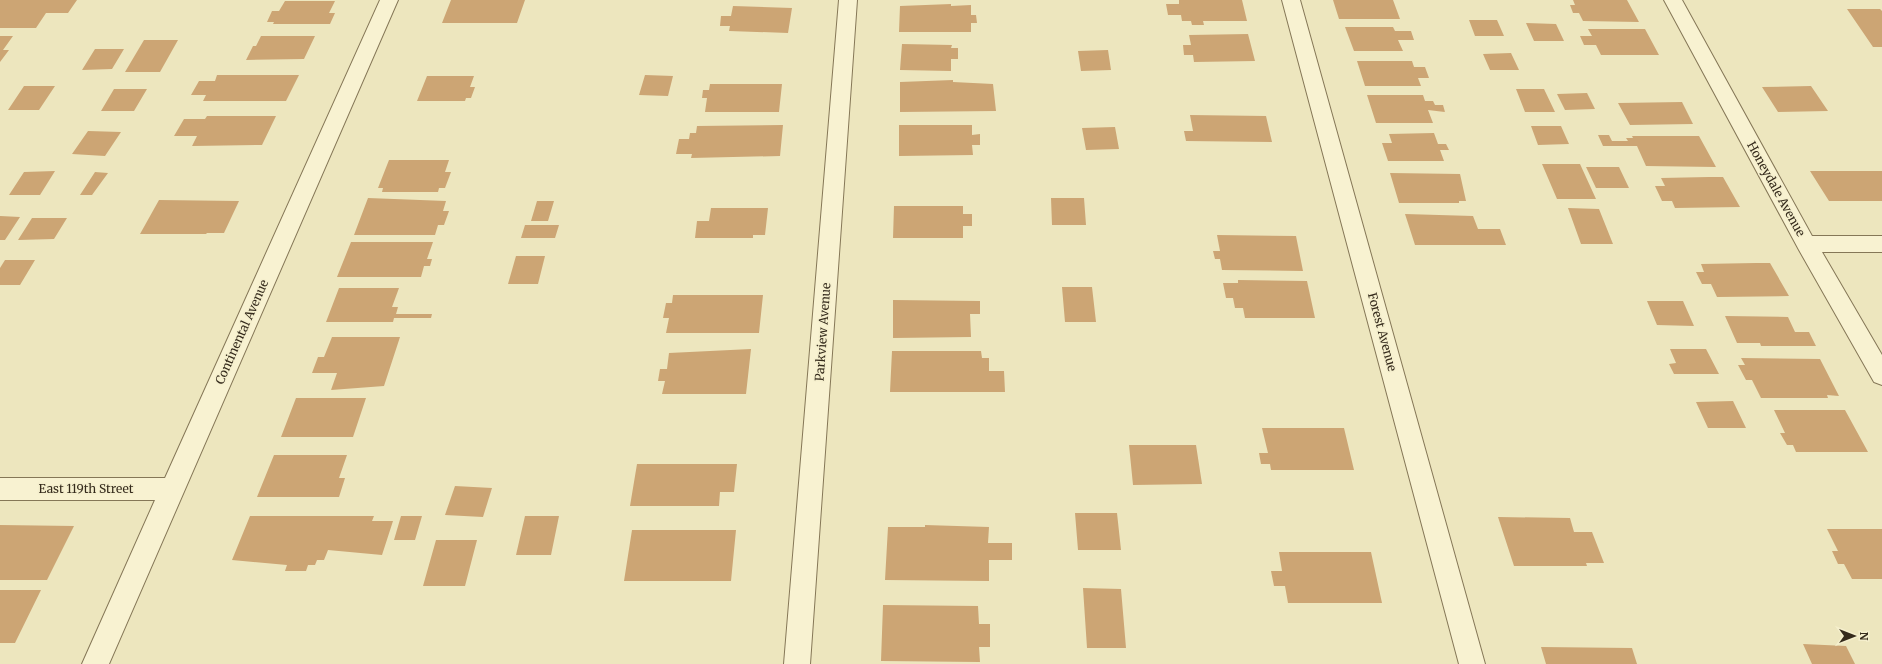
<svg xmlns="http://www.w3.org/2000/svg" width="1882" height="664" viewBox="0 0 1882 664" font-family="Merriweather,serif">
<rect width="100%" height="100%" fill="#ede6be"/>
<path fill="#cca574" d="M0,0H77L68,13H46L36,28H0Z
M451,0H525L517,23H442Z
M1179,0H1242L1247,21H1203L1204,25H1192L1191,21H1182L1181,15H1168L1166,4H1179Z
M1333,0H1393L1400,19H1339Z
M1573,0H1627L1639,22L1583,21L1579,13H1573L1570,5H1575Z
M285,1H335L329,13H335L330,24H273L274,22H267L272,11H279Z
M951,4V6L971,5V15H976L977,23H971V32H899L900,6Z
M733,6L792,8L788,33L729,31L730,26H720L721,16H731Z
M1847,9H1880L1882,11V47H1873Z
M1469,20H1497L1504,36H1475Z
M1526,23L1556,24L1564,41H1534Z
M1345,27H1393L1395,31H1411L1414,40H1398L1403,51H1354Z
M1588,29H1645L1659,55H1601L1596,45H1584L1580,36H1592Z
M1248,34L1255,61L1194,62L1193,55H1184L1183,45H1191L1189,35Z
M0,36H13L3,50H9L0,62Z
M261,36H315L304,59L246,60L253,46H256Z
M144,40H178L160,72H125Z
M902,44L952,45L951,48H958V59H951V71L900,70Z
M95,49H124L112,69L82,70Z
M1108,50L1111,70L1081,71L1078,51Z
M1511,53L1519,70H1490L1483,54Z
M1357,61H1412L1414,67H1425L1429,78H1418L1421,86H1365Z
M217,75H299L286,101H203L206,95H191L199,81H215Z
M645,75L673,76L668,96L639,95Z
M427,76H474L470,87H475L471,98H466L465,101H417Z
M953,80V82L993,84L996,111L900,112V82Z
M710,84H782L779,112H705L707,98H702L703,90H709Z
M24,86H55L39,110H8Z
M1811,86L1828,111L1778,112L1762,87Z
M114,89H147L134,111H101Z
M1516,89H1544L1555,112H1525Z
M1587,93L1595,109L1565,110L1557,94Z
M1367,95H1423L1425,101H1433L1435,105H1443L1445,112L1428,110L1433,123H1376Z
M1682,102L1693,124L1630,125L1618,103Z
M1190,115L1266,116L1272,142L1186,141L1184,131H1193Z
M207,116H276L262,145L192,146L197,136H174L184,119H205Z
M783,125L780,156L691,158L692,154H676L679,139H689L690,133H696L697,126Z
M899,125H972V135L980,134V145H972L973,155L899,156Z
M1531,126H1561L1569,144L1538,145Z
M1115,127L1119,149L1086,150L1082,128Z
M88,131L121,132L105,156L72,154Z
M1434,133L1438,144H1446L1449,150H1440L1444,161H1388L1382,143H1392L1389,134Z
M1598,135H1609L1612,141H1628L1626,138H1633L1632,136H1699L1716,167L1646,166L1637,146H1603Z
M389,160H449L445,172H451L445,188H439L438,192H382L383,188H378Z
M1542,164H1580L1596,199H1557Z
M1586,167H1619L1629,188H1596Z
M55,171L40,195H9L24,172Z
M1810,171H1882V201H1829Z
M95,172L108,173L92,195H80Z
M1390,173L1460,174L1466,201H1459V203H1399Z
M1709,177H1723L1740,207L1675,208L1672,201H1662L1655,186H1665L1661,178Z
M368,198L446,201L443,211H449L444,225H438L435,235H354Z
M1051,198H1084L1086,225H1052Z
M159,200L239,201L224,233H207L206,234H140Z
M537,201H554L548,221H531Z
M894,206H963V214H972V226H963V238H893Z
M711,208H768L765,235H753V238H695L697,221H709Z
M1568,208L1599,209L1613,244H1581Z
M1405,214L1473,216L1478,229H1500L1506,245H1415Z
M0,216L20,217L5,240H0Z
M32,218H67L54,239L18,240Z
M525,225H559L555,238H521Z
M1217,235L1296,236L1303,271L1222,270L1220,259H1215L1213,251H1220Z
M351,242H433L427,259H432L430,266H424L421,277H337Z
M516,256H545L538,284H508Z
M5,260H35L20,285H0V268Z
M1756,263H1770L1789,296L1717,297L1711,284H1702L1696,272H1704L1701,264Z
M1238,280L1307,281L1315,318H1245L1243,308H1235L1233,298H1226L1223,283H1238Z
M1062,287H1092L1096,322H1065Z
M339,288H399L392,307H398L396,314H432L431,318H394L393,322H326Z
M673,295H763L759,333H666L669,318H663L666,303H672Z
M893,300L980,301V314H970L971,337L893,338Z
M1647,301H1683L1694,326L1657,325Z
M1725,316L1788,317L1795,332H1809L1816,346H1761L1760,343H1737Z
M332,337H400L384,386L331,390L337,373H312L318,357H324Z
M751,349L746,394H662L665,381H658L660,369H667L669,353Z
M1670,349H1706L1719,374H1674L1669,364L1676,363Z
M892,351H981L982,358H989V371H1004L1005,392H890Z
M1741,358L1820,359L1839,396L1827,395L1828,398H1761L1752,380H1746L1738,365H1745Z
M296,398H366L353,437H281Z
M1733,401L1746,428H1708L1696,402Z
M1774,410H1845L1868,452H1796L1793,445H1787L1780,433H1785Z
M1262,428H1344L1354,470H1271L1270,464H1261L1259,453H1268Z
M1129,445H1196L1202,484L1133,485Z
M274,455H347L339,478H345L339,497H257Z
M637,464H737L734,492H720L719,506H630Z
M455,486L492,488L483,517L445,515Z
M1075,513H1117L1121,550H1078Z
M250,516H374L372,521H393L382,555L328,550L324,560H317L315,565H308L306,571H285L287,565L232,560Z
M401,516H422L415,540H394Z
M525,516H559L551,555H516Z
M1498,517L1570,518L1574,532H1592L1604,563H1586L1587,566H1514Z
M0,525L74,526L47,580H0Z
M925,525L989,527L988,543H1012V560H989V581L885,580L888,527H925Z
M1827,529H1882V579H1852L1844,564H1838L1832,551H1838Z
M632,530H736L731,581H624Z
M436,540H477L465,586H423Z
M1279,552H1371L1382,603H1288L1285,586H1274L1271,571H1282Z
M1083,588L1121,589L1126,648H1087Z
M0,590H41L15,643H0Z
M883,605L978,606L979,624H990V647H979L980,662L881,661Z
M1803,644L1846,646L1855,664H1812Z
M1541,647L1632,648L1637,664H1546Z"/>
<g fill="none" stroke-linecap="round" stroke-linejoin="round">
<defs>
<path id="minor" d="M380,0H398L109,664H82L155,500H0V478H165Z
M839,0H857L810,664H784Z
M1282,0H1300L1485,664H1459Z
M1664,0H1682L1812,236H1882V252H1822L1882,355V385L1874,382L1799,250Z"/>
</defs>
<use href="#minor" stroke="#857757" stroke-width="2"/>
<use href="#minor" fill="#f8f2d1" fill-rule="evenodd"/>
</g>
<g text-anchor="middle" stroke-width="3" stroke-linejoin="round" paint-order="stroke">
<g font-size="12" fill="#352b1c" stroke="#f5efcd">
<text transform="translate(1776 189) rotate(61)" y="4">Honeydale Avenue</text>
<text transform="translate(242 332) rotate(-66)" y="4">Continental Avenue</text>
<text transform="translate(823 332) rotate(-86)" y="4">Parkview Avenue</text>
<text transform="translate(1382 332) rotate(75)" y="4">Forest Avenue</text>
<text x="86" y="493">East 119th Street</text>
</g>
</g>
<g transform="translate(1854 636) rotate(90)" stroke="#f5efcd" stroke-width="3" paint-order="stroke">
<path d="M0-3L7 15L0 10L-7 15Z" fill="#352b1c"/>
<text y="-6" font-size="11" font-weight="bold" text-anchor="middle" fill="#352b1c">N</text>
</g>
</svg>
